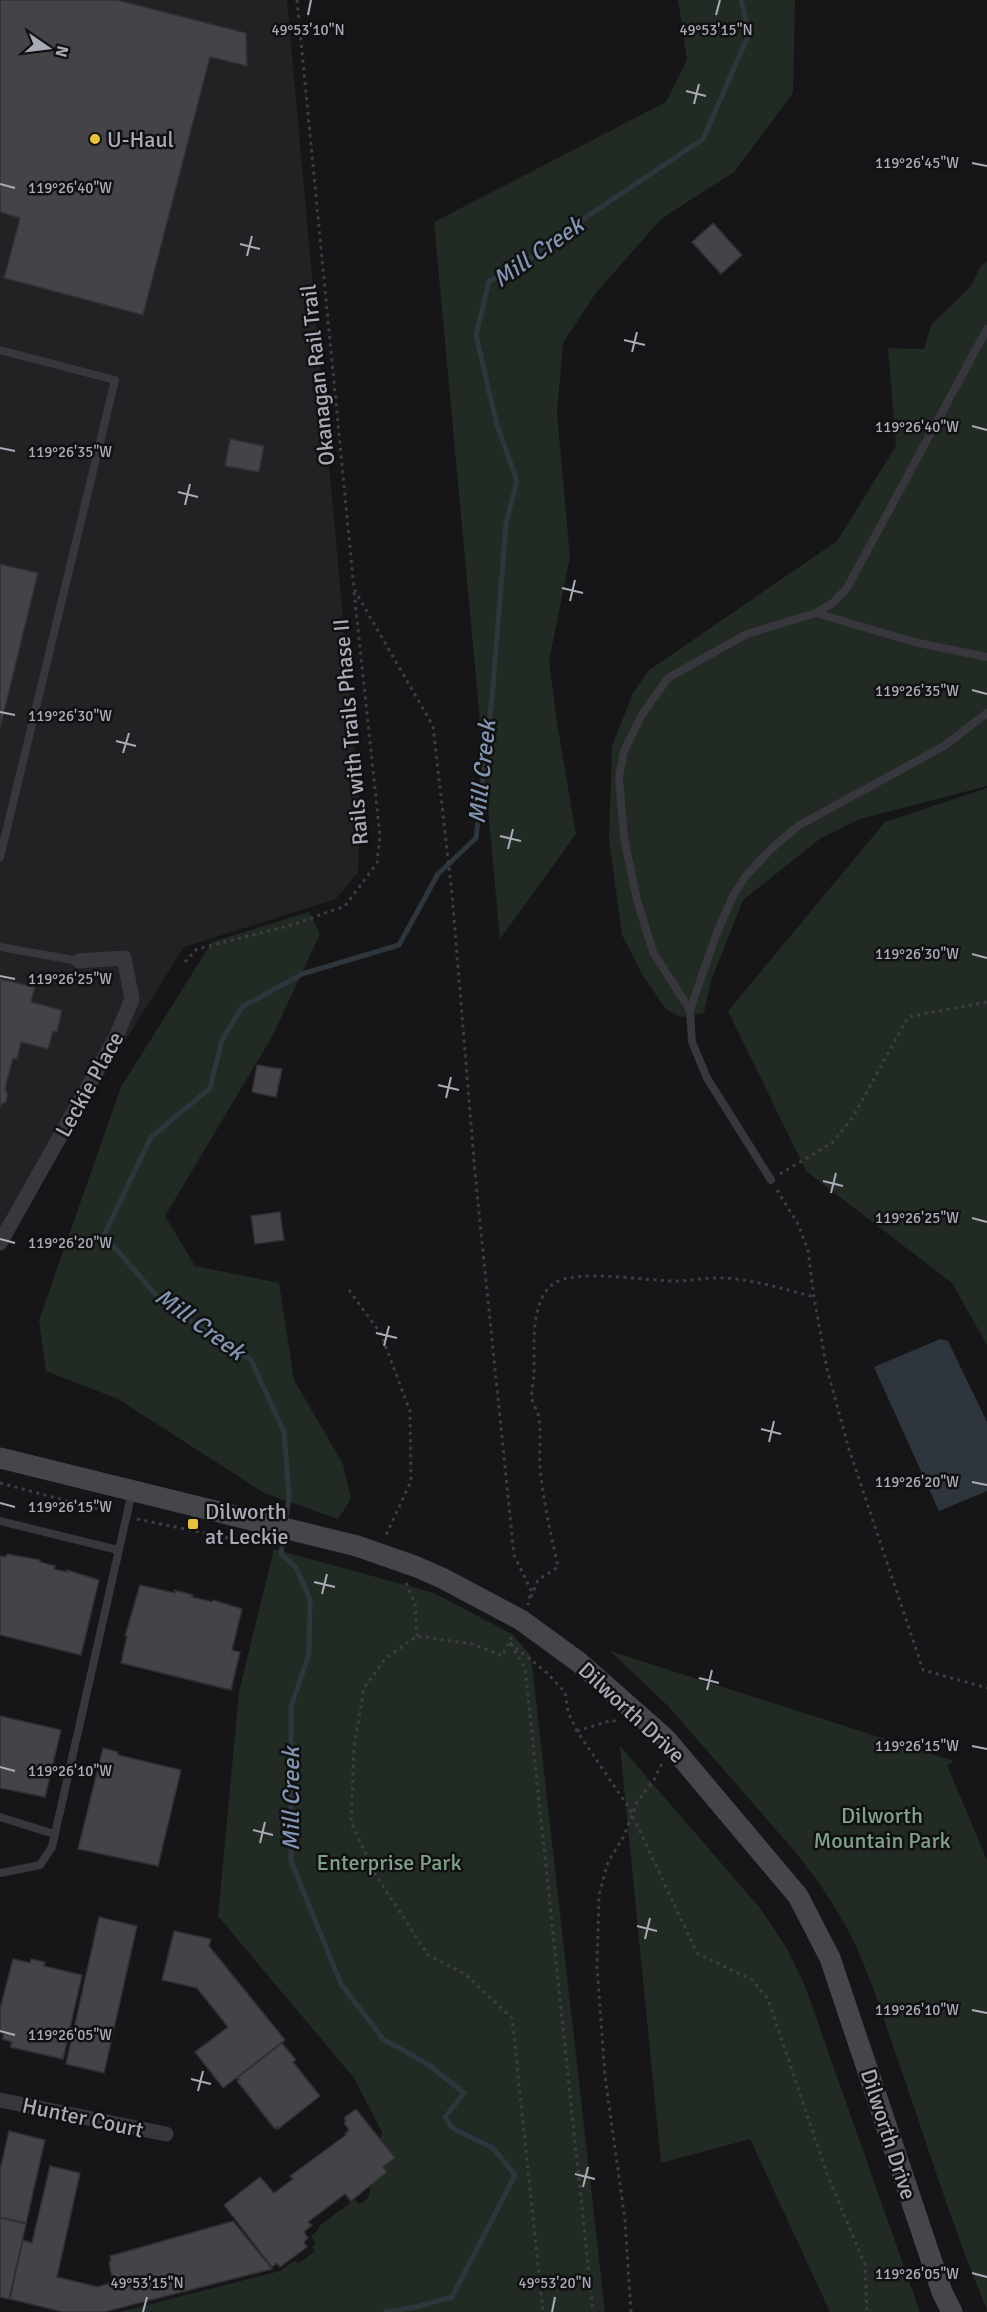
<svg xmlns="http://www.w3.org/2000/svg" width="987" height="2312" viewBox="0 0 987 2312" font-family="Signika,sans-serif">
<rect width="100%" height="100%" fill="#161618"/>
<path fill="#222225" d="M0,0H287L360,806L358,872L336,899L184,947L0,1240Z"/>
<path fill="#222a24" d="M678,0H795L793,93L734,172L661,219L595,294L563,343L557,413L570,557L549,661L557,723L576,834L500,939L434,222L666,102L687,60Z
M987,261V786L860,819L821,838L743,900L711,981L704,1013L681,1017L666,1009L643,976L622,935L609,839L612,746L633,693L648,671L837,541L896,446L888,348L924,349L931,325L971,286L980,267Z
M987,788V1345L952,1283L806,1171L728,1011L885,822Z
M309,912L320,934L272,1037L165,1216L195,1266L279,1283L294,1380L343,1464L351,1499L338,1519L264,1493L118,1399L46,1371L39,1320L121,1087L212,942Z
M274,1549L434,1593L512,1634L531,1656L605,2312H119L280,2271L295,2260L298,2264L315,2251L312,2247L316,2243L311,2236L319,2229L318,2227L355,2199L359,2204L368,2198L382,2132L354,2078L218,1916L239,1692Z
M610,1651L954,1761L947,1765L987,1860V2310C954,2231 928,2147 900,2066C885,2024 872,1979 852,1938C836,1906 815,1876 792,1848L668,1706Z
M620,1746L760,1908L786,1947L805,1986L920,2312H830L750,2139L661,2163Z"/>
<path fill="#2f353d" d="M940,1339L948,1341L987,1422V1491L939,1511L874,1367Z"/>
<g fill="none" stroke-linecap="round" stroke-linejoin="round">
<path stroke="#2f353d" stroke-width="5" d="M285,1525L289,1497L284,1432L251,1360L162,1302L104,1235L151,1137L210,1088L222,1040L242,1007L302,974L399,945L438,874L476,838L492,698L506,524L517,481L497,425L476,335L489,281L518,268L555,238L703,139L749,34L741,0
M284,1534L281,1554L296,1568L310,1599L309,1654L291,1707V1861L341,1984L383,2039L429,2065L464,2093L445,2117L452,2128L493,2148L515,2175L452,2297L416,2307L385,2312"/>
</g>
<path fill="#434348" stroke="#313034" stroke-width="1.5" d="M0,0H117L246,33L247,66L210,57L143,315L4,278L20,218L0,212Z
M713,223L742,255L721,274L692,242Z
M230,439L264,446L259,472L225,466Z
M0,564L38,573L0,728Z
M0,979L35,987L31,1002L62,1010L57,1032L53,1031L48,1049L21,1042L17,1059L13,1058L5,1089L8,1094L6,1102L1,1105L0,1108Z
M257,1065L282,1069L276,1097L252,1092Z
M280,1212L284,1240L255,1244L251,1216Z
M7,1554L40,1560V1562L55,1566L54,1569L67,1572V1570L99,1580L81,1655L0,1635V1556L6,1557Z
M140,1585L175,1593V1590L193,1595L192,1597L212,1602L213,1600L242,1609L232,1650L240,1652L231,1690L121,1663L127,1636H125Z
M0,1716L61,1730L45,1797L0,1788Z
M103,1748L118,1752V1755L181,1770L158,1866L78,1849Z
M99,1917L137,1926L104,2073L66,2064Z
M174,1931L211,1939L209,1946L285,2040L223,2088L195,2052L228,2027L197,1988L162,1980Z
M13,1959L30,1963L31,1959L45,1962L44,1966L82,1975L63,2059L10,2047L12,2042L2,2039L4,2033H0V2009Z
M282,2043L296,2060L293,2062L320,2096L278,2129L277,2127L275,2129L237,2081L239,2079L237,2078Z
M356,2109L395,2158L383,2167L387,2172L351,2201L345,2194L308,2222L312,2225L304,2232L308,2238L304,2242L307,2247L280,2267L277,2263L272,2267L224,2205L260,2177L274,2193L293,2179L290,2176L346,2135L345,2134L349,2130L344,2123L346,2121L344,2118Z
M9,2131L45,2140L26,2223L0,2217V2170Z
M50,2166L80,2173L57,2277L98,2287L113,2282L109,2262L111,2261L110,2256L233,2221L272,2269L104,2312H63L10,2299L23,2240L32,2243Z
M0,2218L26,2224L9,2299L0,2297Z"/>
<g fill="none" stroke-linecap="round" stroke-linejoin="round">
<path stroke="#3d3e43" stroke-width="3" stroke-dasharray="3 4.5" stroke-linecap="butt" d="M297,0L354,589L433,726L452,894L475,1173L514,1555L531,1590L528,1605
M185,962L197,949L292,925L345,906L377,863L380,836L354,591
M780,1174L832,1143L853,1117L908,1017L987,1002
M777,1190L799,1226L808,1251L814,1297L827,1369L849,1449L923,1670L987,1688
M349,1290L381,1334L410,1411L411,1481L385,1537
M0,1483L116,1514
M137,1519L247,1542L256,1541
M406,1583L415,1604L417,1636
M531,1597L538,1580L558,1567C551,1534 543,1501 540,1468C539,1452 541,1435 539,1418C538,1411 532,1404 532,1397C531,1389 534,1381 534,1374C535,1347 529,1303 553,1284C574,1268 646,1281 674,1281C691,1281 708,1277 725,1278C755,1280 784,1289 814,1297
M512,1637L502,1656L473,1644L417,1636L386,1658L364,1688L354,1748L351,1822L375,1874L428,1955L465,1974L512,2018L543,2312
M510,1643L547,1673L565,1692L568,1712L577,1731L629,1808L697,1953L752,1980L768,1999L827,2174L865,2265L867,2312
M511,1644L525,1668L593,2312
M577,1731L612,1720L616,1722
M631,2312L625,2220L605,2076L597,1966L599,1895L608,1862L624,1836L637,1802L654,1780L661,1765L660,1762"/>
<path stroke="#37373d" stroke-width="8" d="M0,350L115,380L0,857
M816,613L834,602L847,588L987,329
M0,947L79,961
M690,1010L653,952L637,900L624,837L619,778L624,751L641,716L668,678L747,634L816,613L914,642L987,657
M771,1180L707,1078L692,1042L690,1010L716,935L732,898L745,877L770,850L798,826L944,746L987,713
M0,1521L118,1550
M0,1817L54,1834
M0,1873L40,1865L52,1847L132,1492"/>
<path stroke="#37373d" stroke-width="15" d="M0,1243L116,1037L132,999L124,958L79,961
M0,2100L166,2134"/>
<path stroke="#45464c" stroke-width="21" d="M0,1458L357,1546L417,1567L442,1578L521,1620L580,1663L665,1738L798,1896L830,1958L942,2292L952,2312"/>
</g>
<path fill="none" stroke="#a9abb7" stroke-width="2" d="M308,15L311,0M716,15L720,0M686,91L706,96M694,104L699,84M972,163L987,166M0,184L15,188M240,244L260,249M247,256L252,236M624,340L645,345M632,352L637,332M972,426L987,430M0,448L15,451M178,492L198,497M185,505L190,484M562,588L583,593M570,601L575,580M972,690L987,694M0,712L15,715M116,741L136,746M123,753L129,733M500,836L521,841M508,849L513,829M972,954L987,958M0,976L15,979M438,1085L459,1090M446,1098L451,1077M823,1181L843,1186M831,1193L836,1173M972,1218L987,1222M0,1239L15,1243M376,1333L397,1338M384,1346L389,1326M761,1429L781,1434M769,1442L774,1421M972,1482L987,1485M0,1503L15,1507M314,1582L335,1587M322,1594L327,1574M699,1678L719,1683M707,1690L712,1670M972,1746L987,1749M0,1767L15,1771M253,1830L273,1835M260,1843L265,1822M637,1926L657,1931M645,1939L650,1918M972,2010L987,2013M0,2031L15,2035M191,2079L211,2084M198,2091L203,2071M575,2174L595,2179M583,2187L588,2167M972,2273L987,2277M143,2312L147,2297M552,2312L555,2297"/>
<g fill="#e7c33e" stroke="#111113" stroke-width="2">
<circle cx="95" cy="139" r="6"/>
<rect x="187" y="1518" width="12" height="12" rx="3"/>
</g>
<g text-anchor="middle" stroke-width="5" stroke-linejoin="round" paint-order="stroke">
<g font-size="22" fill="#a9abb7" stroke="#111113" text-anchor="start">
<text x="107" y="147">U-Haul</text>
<text x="205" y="1519">Dilworth<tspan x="205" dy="25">at Leckie</tspan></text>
</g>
<g font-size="22" fill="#a9abb7" stroke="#111113">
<text transform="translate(317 375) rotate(-96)" y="8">Okanagan Rail Trail</text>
<text transform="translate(350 732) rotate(-95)" y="8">Rails with Trails Phase II</text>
<text transform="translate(89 1084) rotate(-61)" y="8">Leckie Place</text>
<text transform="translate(632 1712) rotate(43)" y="8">Dilworth Drive</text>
<text transform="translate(83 2117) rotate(12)" y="8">Hunter Court</text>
<text transform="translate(889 2134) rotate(72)" y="8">Dilworth Drive</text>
</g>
<g font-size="22" fill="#81a187" stroke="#111113">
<text x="882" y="1823">Dilworth<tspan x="882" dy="25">Mountain Park</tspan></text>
<text x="389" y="1870">Enterprise Park</text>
</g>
<g font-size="24" font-style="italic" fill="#8295b0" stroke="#111113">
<text transform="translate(538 252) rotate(-35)" y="8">Mill Creek</text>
<text transform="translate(482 772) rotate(-84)" y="8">Mill Creek</text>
<text transform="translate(200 1324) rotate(36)" y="8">Mill Creek</text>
<text transform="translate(291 1799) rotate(-90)" y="8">Mill Creek</text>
</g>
</g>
<g font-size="15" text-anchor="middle" fill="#a9abb7" stroke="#111113" stroke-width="5" stroke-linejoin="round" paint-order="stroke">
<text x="308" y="35">49°53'10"N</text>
<text x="716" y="35">49°53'15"N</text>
<text x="917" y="168">119°26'45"W</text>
<text x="70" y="193">119°26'40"W</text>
<text x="917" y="432">119°26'40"W</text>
<text x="70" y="457">119°26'35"W</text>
<text x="917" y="696">119°26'35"W</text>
<text x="70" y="721">119°26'30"W</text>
<text x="917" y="959">119°26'30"W</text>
<text x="70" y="984">119°26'25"W</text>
<text x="917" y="1223">119°26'25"W</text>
<text x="70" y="1248">119°26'20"W</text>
<text x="917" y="1487">119°26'20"W</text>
<text x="70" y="1512">119°26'15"W</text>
<text x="917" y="1751">119°26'15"W</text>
<text x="70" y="1776">119°26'10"W</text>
<text x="917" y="2015">119°26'10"W</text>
<text x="70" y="2040">119°26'05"W</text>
<text x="917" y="2279">119°26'05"W</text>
<text x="147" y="2288">49°53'15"N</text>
<text x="555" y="2288">49°53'20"N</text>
</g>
<g transform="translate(48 48) rotate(104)" stroke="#111113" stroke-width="4.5" paint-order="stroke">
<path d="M0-4.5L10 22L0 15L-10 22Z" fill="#a9abb7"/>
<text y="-9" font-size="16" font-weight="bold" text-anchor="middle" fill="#a9abb7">N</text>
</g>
</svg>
